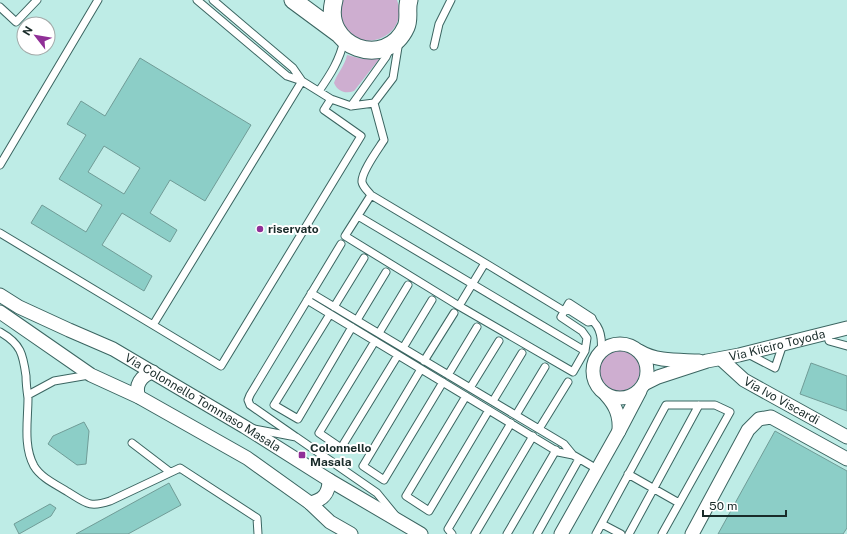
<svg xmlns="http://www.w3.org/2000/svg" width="847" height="534" viewBox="0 0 847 534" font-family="'Public Sans',sans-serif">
<rect width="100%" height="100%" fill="#beece6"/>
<path fill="#ceaed0" d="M342,0H397C412,43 345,58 341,15C341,10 340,5 342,0Z
M347,55L363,59L380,58L354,91C346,94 338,92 334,83C337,73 345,66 347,55Z
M598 370a21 21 0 1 1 42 0a21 21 0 1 1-42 0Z"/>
<path fill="#8ccec7" stroke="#709c97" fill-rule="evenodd" d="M140,58L251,125L205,201L170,180L150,213L177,230L170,242L122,213L102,245L152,276L144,291L31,223L42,205L86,232L102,205L59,179L86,135L67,124L81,101L105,116ZM104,146L140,168L124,194L88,172Z
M811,363L847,376V411L800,394Z
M84,422L89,431L86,464L77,465L48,444L53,436Z
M775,431L847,471V528L843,534H718Z
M169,483L181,505L128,534H76Z
M50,504L56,508L51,516L19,534L14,524Z"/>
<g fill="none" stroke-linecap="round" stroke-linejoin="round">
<defs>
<path id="service" d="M197,0L287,76L302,81L331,99L351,106L374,103L393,78L399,41
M213,0L293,68L302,81
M0,7L16,22L37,0
M434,46L439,24L451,0
M302,81L153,325L221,366L361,136L324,110L331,99
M319,91C330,75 340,60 344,40
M351,106L386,57L390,48
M0,165L98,0
M371,195C367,190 363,187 362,182C361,172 379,148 384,140L374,103
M358,216L585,351
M0,233L153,325
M311,293L564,444L573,455
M307,300L558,452L573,455L597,469
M459,306L345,236L371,195L485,263
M334,307L364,258
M566,308L588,322L593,321
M564,311L485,263L459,306L573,372L585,351L587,338L582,331L561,317L569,303L592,318C593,322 595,323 597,326C602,334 602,343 601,352
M330,314L274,405L298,419L352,327
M357,320L386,272
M0,332C21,344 23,354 26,376C26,383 27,391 28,398C28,420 23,446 34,466C41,478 57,485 68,492C86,503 89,508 110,501L180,468L257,518L258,534
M379,333L408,285
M827,333L829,341L847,346
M375,341L319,433L341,448L398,355
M403,348L432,300
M746,353L775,368L783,344
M424,361L454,313
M421,369L363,466L384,480L443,382
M448,375L477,327
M470,388L499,341
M28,395L54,381L89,375
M466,396L406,496L429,511L489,410
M493,401L522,353
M516,415L545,367
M254,429L296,437L250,405L248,400L250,395L341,244
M539,429L568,382
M296,437L377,493L395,515
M132,443L170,472
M628,474L679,503
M602,524L621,534
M452,534L448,529L511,423
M475,534L533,436
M507,534L556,450
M537,534L579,459
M596,534L666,405H715L730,412L662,534
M629,534L699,405"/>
<g id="minor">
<path id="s1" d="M0,295L19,307L69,330L113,349L245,427L329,480L421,534"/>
<path d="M0,312L91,375L139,397L247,458L310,503L330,522L351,534"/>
<circle cx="620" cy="371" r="27"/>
<path d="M639,351C657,362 679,360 699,361"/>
<path id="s2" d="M721,359L744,380L847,437"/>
<path id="s3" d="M644,384L658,377L707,361L739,355L847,328"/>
<path d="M606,395C616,406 620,416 619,431"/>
<path d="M139,397C134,386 141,375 153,372"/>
<path d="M310,503C323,500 329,494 329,480"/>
<path d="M561,534L619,431L640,391"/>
<path d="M692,534L748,430L759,419L771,417L847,459"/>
</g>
<path id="tertiary" d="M293,0L339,34
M334,0C321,47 386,71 406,27C410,18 406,9 409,0"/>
</defs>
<use href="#service" stroke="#3b6561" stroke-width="9"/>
<use href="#minor" stroke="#3b6561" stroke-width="15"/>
<use href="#tertiary" stroke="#3b6561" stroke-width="19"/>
<use href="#service" stroke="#fff" stroke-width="7"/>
<use href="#minor" stroke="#fff" stroke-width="13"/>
<use href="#tertiary" stroke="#fff" stroke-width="17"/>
</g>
<g fill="#902f97" stroke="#fff" stroke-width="1.5">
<circle cx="260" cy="229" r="4"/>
<rect x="298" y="451" width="8" height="8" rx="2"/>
</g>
<g text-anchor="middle" stroke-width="4" stroke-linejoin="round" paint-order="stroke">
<g font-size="12" font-weight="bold" fill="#192b29" stroke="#fff" text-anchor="start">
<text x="268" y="233">riservato</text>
<text x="310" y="452">Colonnello<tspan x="310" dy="14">Masala</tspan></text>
</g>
<g font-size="12" fill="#192b29" stroke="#fff">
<text dy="4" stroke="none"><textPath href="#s3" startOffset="139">Via Kiiciro Toyoda</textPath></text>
<text dy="4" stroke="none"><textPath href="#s2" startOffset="74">Via Ivo Viscardi</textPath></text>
<text dy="4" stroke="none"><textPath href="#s1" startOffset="230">Via Colonnello Tommaso Masala</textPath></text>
</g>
</g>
<g transform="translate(36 36) rotate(301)"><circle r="19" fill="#ffffff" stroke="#a3aaa9"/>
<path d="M0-3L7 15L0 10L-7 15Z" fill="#902f97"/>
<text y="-6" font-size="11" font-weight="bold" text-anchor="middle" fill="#192b29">N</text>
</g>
<path d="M703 510v6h83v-6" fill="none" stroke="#192b29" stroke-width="2"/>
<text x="709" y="510" font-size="12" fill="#192b29" stroke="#ffffff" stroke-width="3" paint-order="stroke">50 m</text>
</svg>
